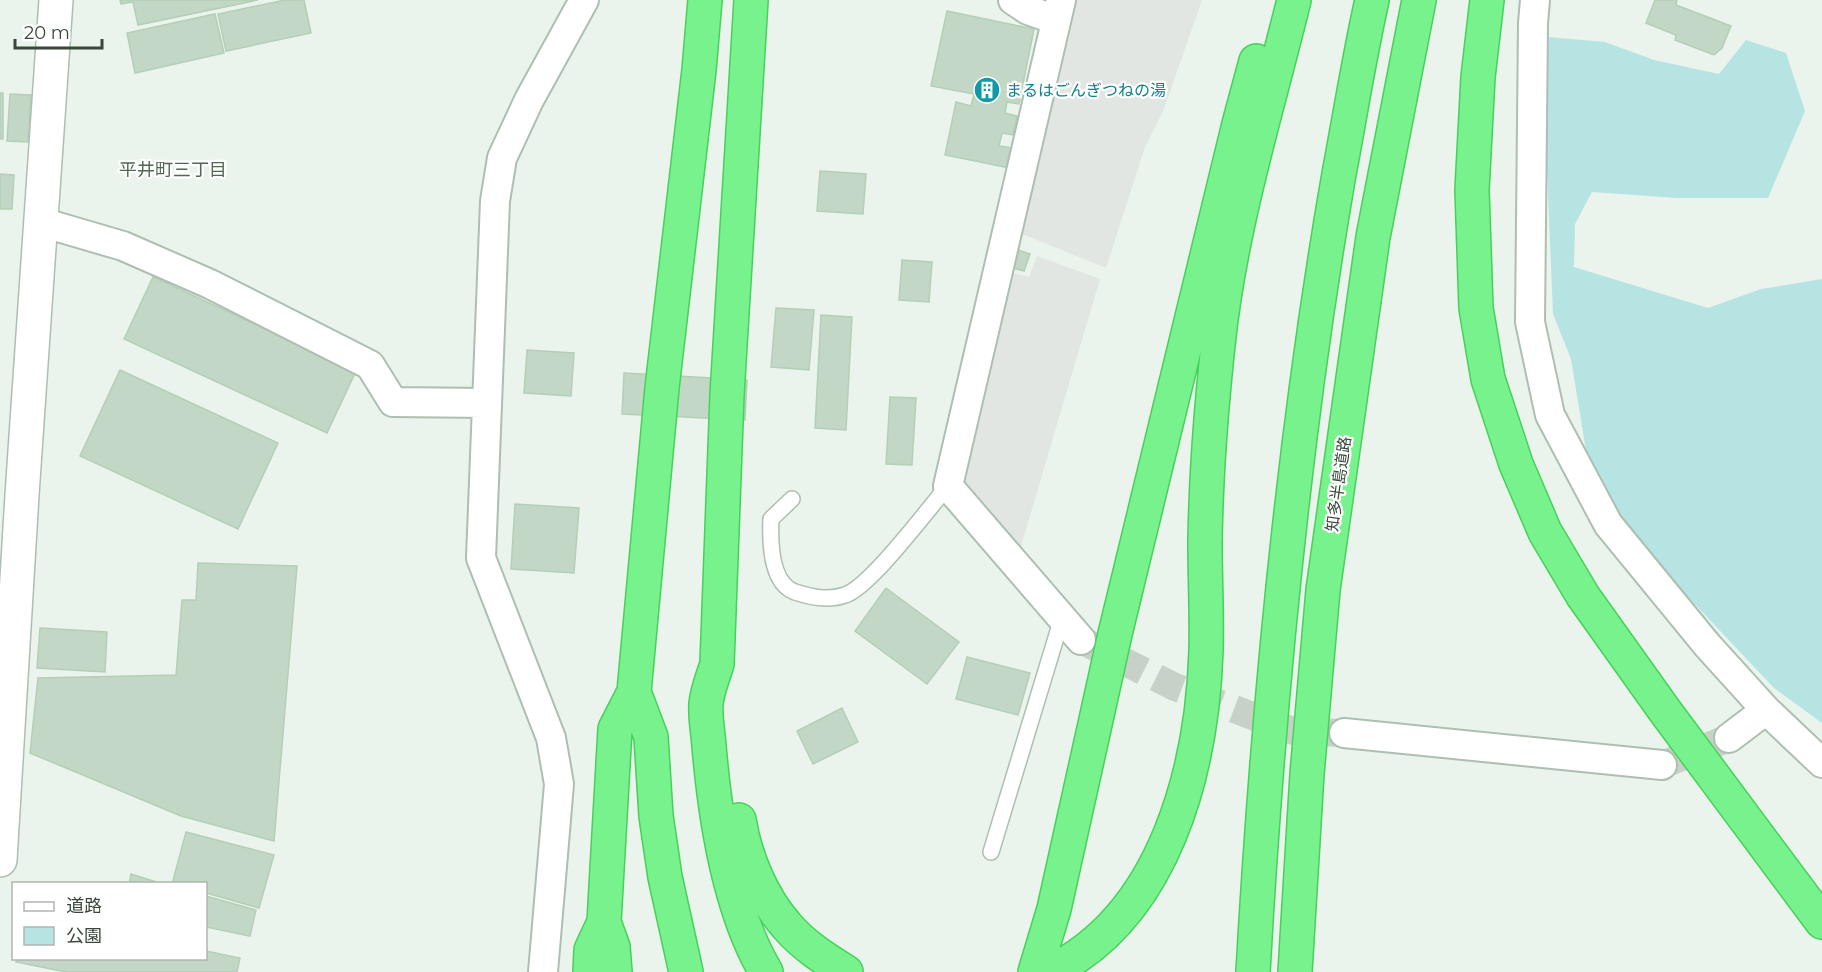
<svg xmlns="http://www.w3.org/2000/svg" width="1822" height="972" viewBox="0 0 1822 972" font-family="Montserrat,'Noto Sans JP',sans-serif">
<rect width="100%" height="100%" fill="#eaf4ec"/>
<path fill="#b6e4e3" d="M1548,37L1605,42L1654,60L1719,74L1746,40L1786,53L1805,111L1768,198H1677L1592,192L1575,224L1574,267L1708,308L1761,289L1822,279V723L1774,688L1706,616L1641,546L1590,475L1571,359L1553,314L1545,120Z"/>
<path fill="#e1e6e2" d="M1074,0H1202L1164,109L1145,147L1106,268L1022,234Z
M1037,256L1100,279L1019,553L957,478L1006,271L1029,277Z"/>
<path fill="#c3d7c6" stroke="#b4cfb7" stroke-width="1.5" d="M120,0H258L138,25L133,2L121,4Z
M285,0H304L311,33L226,51L218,14Z
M1655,0H1677L1676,5L1731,26L1722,48L1714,55L1675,40L1676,35L1646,23Z
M947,11L1034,29L1019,104L1007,102L1005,113L1017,116L1013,135L1002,133L999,146L1019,149L1015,169L945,155L956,102L971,106L974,94L931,86Z
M215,14L224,53L135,73L127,33Z
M0,93H3V139H0Z
M10,94L31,95L28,142L7,141Z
M820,171L866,174L863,214L817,211Z
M0,174L14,175L12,209H0Z
M1015,249L1030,254L1024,271L1009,267Z
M902,260L932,262L929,302L899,300Z
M153,277L356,371L327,433L124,339Z
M776,308L814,310L809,370L771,367Z
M821,315L852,317L846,430L815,428Z
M527,350L574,353L571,396L524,393Z
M120,370L278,443L238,529L80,456Z
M624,373L747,380L745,420L622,414Z
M890,397L916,398L912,465L886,464Z
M515,504L579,508L574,573L511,569Z
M198,563L297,566L274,841L181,816L30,753L38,678L176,675L182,600H196Z
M886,588L959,642L927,684L855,631Z
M40,628L107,632L105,672L37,668Z
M967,657L1030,673L1018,715L956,699Z
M842,708L858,742L813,764L797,731Z
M186,832L274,855L259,908L206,893V884H172Z
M131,874L163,884H129Z
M206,896L256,910L250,936L206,927Z
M206,951L240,958L237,972H66L16,962L17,958H206Z"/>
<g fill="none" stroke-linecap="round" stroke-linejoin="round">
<path stroke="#c7d1c8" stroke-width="28" stroke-dasharray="28 14" stroke-linecap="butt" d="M1081,640L1175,687L1293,731L1344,733
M1662,765L1729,738"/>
<defs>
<path id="service" d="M792,499L771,519C770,541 770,583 795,592C811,597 828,601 845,595C870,587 928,509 948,486
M991,852L1062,618"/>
<path id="minor" d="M1013,0L1028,10L1056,20
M1061,0L948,486L1081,640
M1535,0L1533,23L1530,322L1550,415L1608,524L1708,646L1766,710L1822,763
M41,222L123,246L210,284L370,365L393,402L487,403
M1344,733L1662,765
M1729,738L1766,710
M543,972L559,784L551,738L481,558L495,201L502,158L529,100L584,0"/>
<path id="tertiary" d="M0,860L22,495L56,0"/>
<path id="motorway" d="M751,0L727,395L717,664C713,677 707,691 706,704C705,717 708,732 709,746C715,817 729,910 766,972
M1487,0L1478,77L1472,190L1476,308L1488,379L1516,464L1545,532L1583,596L1665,711L1822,922
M634,692L651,737L656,816L665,877L686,972
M739,820C745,857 762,898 787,926C803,945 825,959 846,972
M604,922L613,947L615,972
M590,972L591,950L604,922L615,729L634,692L662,388L699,70L705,0
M1035,972L1054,909L1115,634L1239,124L1256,61
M1050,972C1165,916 1202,770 1206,651C1207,615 1205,579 1205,542C1206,476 1211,410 1218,345C1230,228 1266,114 1294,0
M1253,972C1268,705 1293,438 1339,174C1350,116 1359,58 1372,0
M1295,972L1307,774L1323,590L1373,237L1419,0"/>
</defs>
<use href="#service" stroke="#adbfb0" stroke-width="18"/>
<use href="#minor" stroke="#adbfb0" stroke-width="32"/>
<use href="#tertiary" stroke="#adbfb0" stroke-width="36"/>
<use href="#motorway" stroke="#47d15b" stroke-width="36"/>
<use href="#service" stroke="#fff" stroke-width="15"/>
<use href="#minor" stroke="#fff" stroke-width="28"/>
<use href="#tertiary" stroke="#fff" stroke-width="33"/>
<use href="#motorway" stroke="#77f28d" stroke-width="33"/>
</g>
<defs>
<symbol id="building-disc" viewBox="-11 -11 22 22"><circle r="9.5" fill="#0f9aa8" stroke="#fff"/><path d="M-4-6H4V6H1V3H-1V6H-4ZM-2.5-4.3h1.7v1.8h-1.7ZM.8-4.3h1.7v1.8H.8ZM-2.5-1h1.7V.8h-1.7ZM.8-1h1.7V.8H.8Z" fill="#fff"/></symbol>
</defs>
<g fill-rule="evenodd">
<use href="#building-disc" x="972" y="75" width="30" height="30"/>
</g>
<g text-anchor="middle" stroke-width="4.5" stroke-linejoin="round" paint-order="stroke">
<g font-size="16" fill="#0d838f" stroke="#fff" text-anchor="start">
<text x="1006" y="96">まるはごんぎつねの湯</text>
</g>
<g font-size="16" fill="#39473a" stroke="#fff">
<text transform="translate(1338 484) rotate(-82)" y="6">知多半島道路</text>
</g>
<g font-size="18" fill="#516954" stroke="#fff">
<text x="173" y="176">平井町三丁目</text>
</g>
</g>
<rect x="12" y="882" width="195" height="78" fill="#ffffff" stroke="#b0b5b0" stroke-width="1.5"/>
<rect x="24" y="902" width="30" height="9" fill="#ffffff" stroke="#b0b5b0" stroke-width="1.5"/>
<text x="66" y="912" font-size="18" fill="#39473a">道路</text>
<rect x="24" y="927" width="30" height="18" fill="#b6e4e3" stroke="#b0b5b0" stroke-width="1.5"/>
<text x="66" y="942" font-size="18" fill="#39473a">公園</text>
<path d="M15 39v9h87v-9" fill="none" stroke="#39473a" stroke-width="3"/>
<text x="24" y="39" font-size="18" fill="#39473a" stroke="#ffffff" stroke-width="4.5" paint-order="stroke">20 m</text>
</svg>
